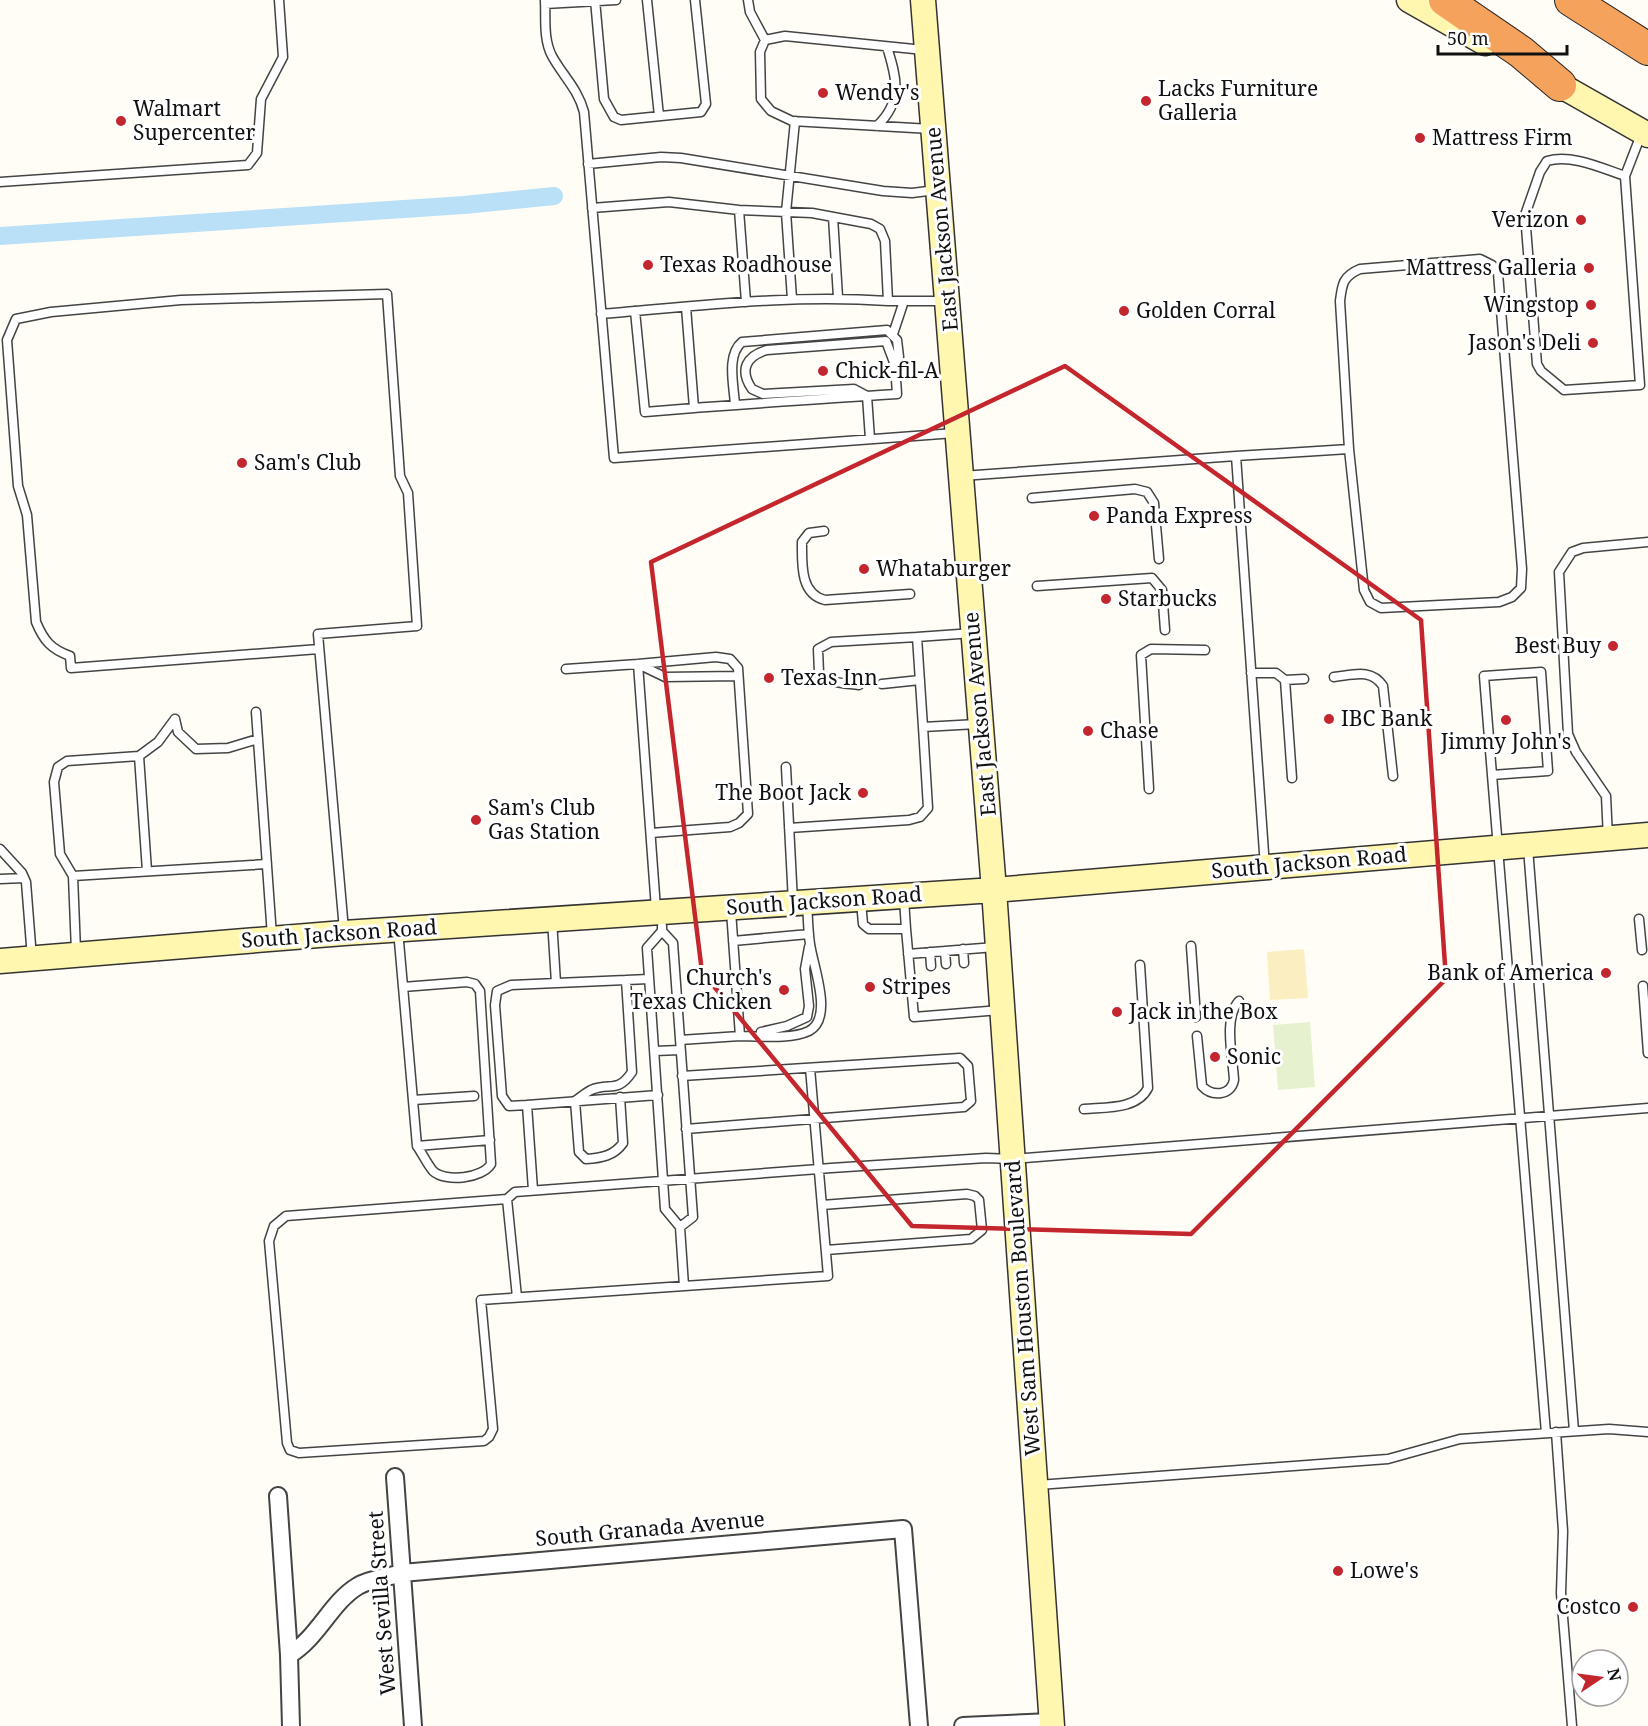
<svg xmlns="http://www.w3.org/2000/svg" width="1648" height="1726" viewBox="0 0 1648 1726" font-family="'Noto Serif',serif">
<rect width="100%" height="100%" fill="#fffdf5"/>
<path fill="#fbeec1" d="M1304,949L1308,998L1270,1000L1267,952Z"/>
<path fill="#e6f2cf" d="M1310,1022L1315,1087L1278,1090L1273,1025Z"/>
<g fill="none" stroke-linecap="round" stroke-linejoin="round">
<path stroke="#b9e0f7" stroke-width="18" d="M0,236L464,205L554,196"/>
<defs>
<path id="lane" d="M545,0C546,18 543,39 552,56C563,76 578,89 584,112L614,458L955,433
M595,0L604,99L614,117L621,120L701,112L706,104L695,0
M647,0L659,116
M748,0L750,12L765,40
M545,4L616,0
M924,50L785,36L765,40L760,52L761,99L771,111L792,121L931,129
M877,126C903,101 897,79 887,47
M588,164L661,157L681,158L883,191L912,193L936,190
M1625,176C1601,168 1572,154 1547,161L1540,172L1525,215L1537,364L1541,371L1564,390L1640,385L1625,176L1642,132
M0,182L248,165L257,153L261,99L283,57L279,0
M592,208L669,202L739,210L812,213L871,224L880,229L885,241L888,301H946
M739,210L746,302
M833,217L838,297
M792,299L786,212L795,121
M635,311L645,412L694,408L686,307
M601,314C697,306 792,294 888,301
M893,334L904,301
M735,405C734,386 726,355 742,342L887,330L897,340L899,357L895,365
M694,408C762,403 829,398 897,394L895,365L886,341L767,350C746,356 739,370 752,389L763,394L854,389L867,396L870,439
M1236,456L1349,449L1364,590L1370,602L1381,608L1499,602L1512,597L1521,588L1522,569L1498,273L1492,265L1480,259L1360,269C1343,276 1342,284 1340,301L1349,449
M962,476L1236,456L1265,867
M1032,498L1135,489L1147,492L1154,503L1159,559
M824,531L809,533L802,542C802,564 800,594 825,600L910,594
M1037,586L1152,578L1162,590L1165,630
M319,649L71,668L70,656C51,649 44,641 36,622L27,515L18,486L7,340L16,319L51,312L181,300L387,294L400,476L408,493L417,626L318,634L344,930
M638,664L716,657L730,659L738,668L748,814L739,823L730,827L651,833
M638,664L665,677L738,676
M566,669L638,664L656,909
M1251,673H1276L1285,680L1292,778
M1334,677C1353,675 1371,668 1383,686L1393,776
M1285,680L1304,679
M882,684L920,680
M859,685C844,683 830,684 819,673L818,649L831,642L917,637
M256,712L272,936
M175,719L178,732L196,749L228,748L258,739
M923,727L917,637L973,633
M139,756L158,742L175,719
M786,767L793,902
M1492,775L1548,771L1541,672L1484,676L1492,775L1546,1433
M1149,789L1141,655L1151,649L1205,650
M789,828L909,820L920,817L928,808L923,727L977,724
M1608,838L1606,796L1576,752L1568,734L1559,572L1572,552L1583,548L1648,542
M1528,848L1574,1431
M0,849L22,873L26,882L32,958
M73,876L60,854L54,782L58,767L67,761L139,756L147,871
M0,879L24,878
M904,899L906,929
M861,902L863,924L869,929H906L914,1017L1000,1010
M1639,919L1642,950
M552,920L556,983
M662,926V931L673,943L693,1217L680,1227
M398,930L417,1146L490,1140
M662,931L647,948L665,1209L680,1227L684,1286
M733,941L809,934
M1191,946L1196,1017
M963,949L964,963
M76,951L73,876L267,864
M945,951L946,964
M930,952L931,966
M908,954L995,947
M1643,986L1648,1053
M403,987L467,982L475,984L480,991L491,1164C483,1178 446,1183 433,1171C427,1164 422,1153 417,1146
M761,1032L787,1026L807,1017L809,1006L805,969L809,947
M740,1036C760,1036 790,1040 809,1031C834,1018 813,966 810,944C808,931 808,917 807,903
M1197,1036L1202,1086C1212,1097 1231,1096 1234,1080C1233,1058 1223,1018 1239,1001
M680,1040L740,1036L731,911
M655,1051L680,1050
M810,1068C816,1137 822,1207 828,1276L481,1300L493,1429L489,1437L484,1441L299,1453L290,1450L287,1443L269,1241L274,1226L286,1216L507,1199L515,1192L819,1169L831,1168L986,1158L1013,1159L1648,1108
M682,1076L960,1058L968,1066L971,1101L964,1107L686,1129
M620,1097L623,1143C614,1156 601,1158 586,1159L579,1152L575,1101C580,1098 585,1093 591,1090C610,1082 617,1094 632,1072L626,980
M413,1100L474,1096
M527,1105L509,1106L502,1096L495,1005L497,991L511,985L649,979
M1084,1109C1105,1107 1137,1110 1148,1088L1140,965
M533,1190L527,1105L658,1095
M507,1199L517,1297
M822,1205L967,1194L975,1196L979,1200L982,1230L971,1239L826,1250
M1556,1432L1563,1531L1561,1593L1572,1726
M1038,1485L1388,1459L1460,1439L1609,1429L1648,1432"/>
<path id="street" d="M395,1477L413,1726
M278,1496L289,1655C318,1638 331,1602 358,1586C369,1579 389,1577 402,1573L903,1529L919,1726
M289,1655L291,1726
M963,1726L1051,1722"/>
<path id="secondary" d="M923,0L994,890L1052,1726
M1409,0L1485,43
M1544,76L1648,135
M0,961L344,933L994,890L1648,835"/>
<path id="highway" d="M1445,0L1521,52L1560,85
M1571,0L1648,49"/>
</defs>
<use href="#lane" stroke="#444" stroke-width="11"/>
<use href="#street" stroke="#444" stroke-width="20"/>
<use href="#secondary" stroke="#333" stroke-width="27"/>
<use href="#highway" stroke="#222" stroke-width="34"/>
<use href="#lane" stroke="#fff" stroke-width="8"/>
<use href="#street" stroke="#fff" stroke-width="16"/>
<use href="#secondary" stroke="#fff6b0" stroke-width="24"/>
<use href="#highway" stroke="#f5a25d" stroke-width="32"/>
</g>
<path fill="none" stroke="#c4262e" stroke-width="4.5" stroke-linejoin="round" d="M1065,366L1421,620L1446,979L1191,1234L912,1226L702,972L651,562Z"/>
<g fill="#c4262e" stroke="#fff" stroke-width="2">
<circle cx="823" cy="93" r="6"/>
<circle cx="1146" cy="101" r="6"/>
<circle cx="121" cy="121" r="6"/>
<circle cx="1420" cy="138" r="6"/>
<circle cx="1581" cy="220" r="6"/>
<circle cx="648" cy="265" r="6"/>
<circle cx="1589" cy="268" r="6"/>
<circle cx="1591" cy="305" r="6"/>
<circle cx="1124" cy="311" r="6"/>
<circle cx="1593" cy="343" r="6"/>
<circle cx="823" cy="371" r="6"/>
<circle cx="242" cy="463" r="6"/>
<circle cx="1094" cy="516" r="6"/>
<circle cx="864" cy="569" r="6"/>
<circle cx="1106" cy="599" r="6"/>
<circle cx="1613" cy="646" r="6"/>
<circle cx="769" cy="678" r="6"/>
<circle cx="1329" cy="719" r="6"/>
<circle cx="1506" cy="720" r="6"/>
<circle cx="1088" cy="731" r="6"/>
<circle cx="863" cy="793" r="6"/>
<circle cx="476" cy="820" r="6"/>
<circle cx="1606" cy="973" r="6"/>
<circle cx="870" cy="987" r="6"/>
<circle cx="784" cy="990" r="6"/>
<circle cx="1117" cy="1012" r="6"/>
<circle cx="1215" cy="1057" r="6"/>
<circle cx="1338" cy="1571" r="6"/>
<circle cx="1633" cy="1607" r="6"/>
</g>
<g text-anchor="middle" stroke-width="6" stroke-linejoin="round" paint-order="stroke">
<g font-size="21" fill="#111" stroke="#fff" text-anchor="start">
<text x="1158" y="96">Lacks Furniture<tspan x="1158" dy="24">Galleria</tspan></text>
<text x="835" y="100">Wendy's</text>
<text x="133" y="116">Walmart<tspan x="133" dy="24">Supercenter</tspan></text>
<text x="1432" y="145">Mattress Firm</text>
<text x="1569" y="227" text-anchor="end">Verizon</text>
<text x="660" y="272">Texas Roadhouse</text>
<text x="1577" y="275" text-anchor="end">Mattress Galleria</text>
<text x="1579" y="312" text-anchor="end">Wingstop</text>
<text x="1136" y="318">Golden Corral</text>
<text x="1581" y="350" text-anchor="end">Jason's Deli</text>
<text x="835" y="378">Chick-fil-A</text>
<text x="254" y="470">Sam's Club</text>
<text x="1106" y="523">Panda Express</text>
<text x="876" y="576">Whataburger</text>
<text x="1118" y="606">Starbucks</text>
<text x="1601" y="653" text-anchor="end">Best Buy</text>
<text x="781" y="685">Texas Inn</text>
<text x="1341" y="726">IBC Bank</text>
<text x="1100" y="738">Chase</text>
<text x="1506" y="749" text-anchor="middle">Jimmy John's</text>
<text x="851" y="800" text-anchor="end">The Boot Jack</text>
<text x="488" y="815">Sam's Club<tspan x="488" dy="24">Gas Station</tspan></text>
<text x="1594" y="980" text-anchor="end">Bank of America</text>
<text x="772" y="985" text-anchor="end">Church's<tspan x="772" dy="24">Texas Chicken</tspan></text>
<text x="882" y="994">Stripes</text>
<text x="1129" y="1019">Jack in the Box</text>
<text x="1227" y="1064">Sonic</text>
<text x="1350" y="1578">Lowe's</text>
<text x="1621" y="1614" text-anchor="end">Costco</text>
</g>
<g font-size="21" fill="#111" stroke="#fff">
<text transform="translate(942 229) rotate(-95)" y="7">East Jackson Avenue</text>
<text transform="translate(980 714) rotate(-95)" y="7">East Jackson Avenue</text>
<text transform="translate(1309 863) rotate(-5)" y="7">South Jackson Road</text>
<text transform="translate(824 901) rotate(-4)" y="7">South Jackson Road</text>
<text transform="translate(339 934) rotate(-4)" y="7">South Jackson Road</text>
<text transform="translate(1023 1308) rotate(-94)" y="7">West Sam Houston Boulevard</text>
<text transform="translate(650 1529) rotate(-5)" y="7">South Granada Avenue</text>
<text transform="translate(382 1603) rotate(-94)" y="7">West Sevilla Street</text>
</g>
</g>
<g transform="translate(1600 1678) rotate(77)"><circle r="28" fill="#ffffff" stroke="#a0a0a0" stroke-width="1.5"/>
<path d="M0-4.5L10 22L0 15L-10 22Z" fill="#c4262e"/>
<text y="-9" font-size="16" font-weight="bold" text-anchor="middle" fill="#111111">N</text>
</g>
<path d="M1438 45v9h129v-9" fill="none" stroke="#111111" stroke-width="3"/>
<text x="1447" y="45" font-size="18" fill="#111111" stroke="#ffffff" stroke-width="4.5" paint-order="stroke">50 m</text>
</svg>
